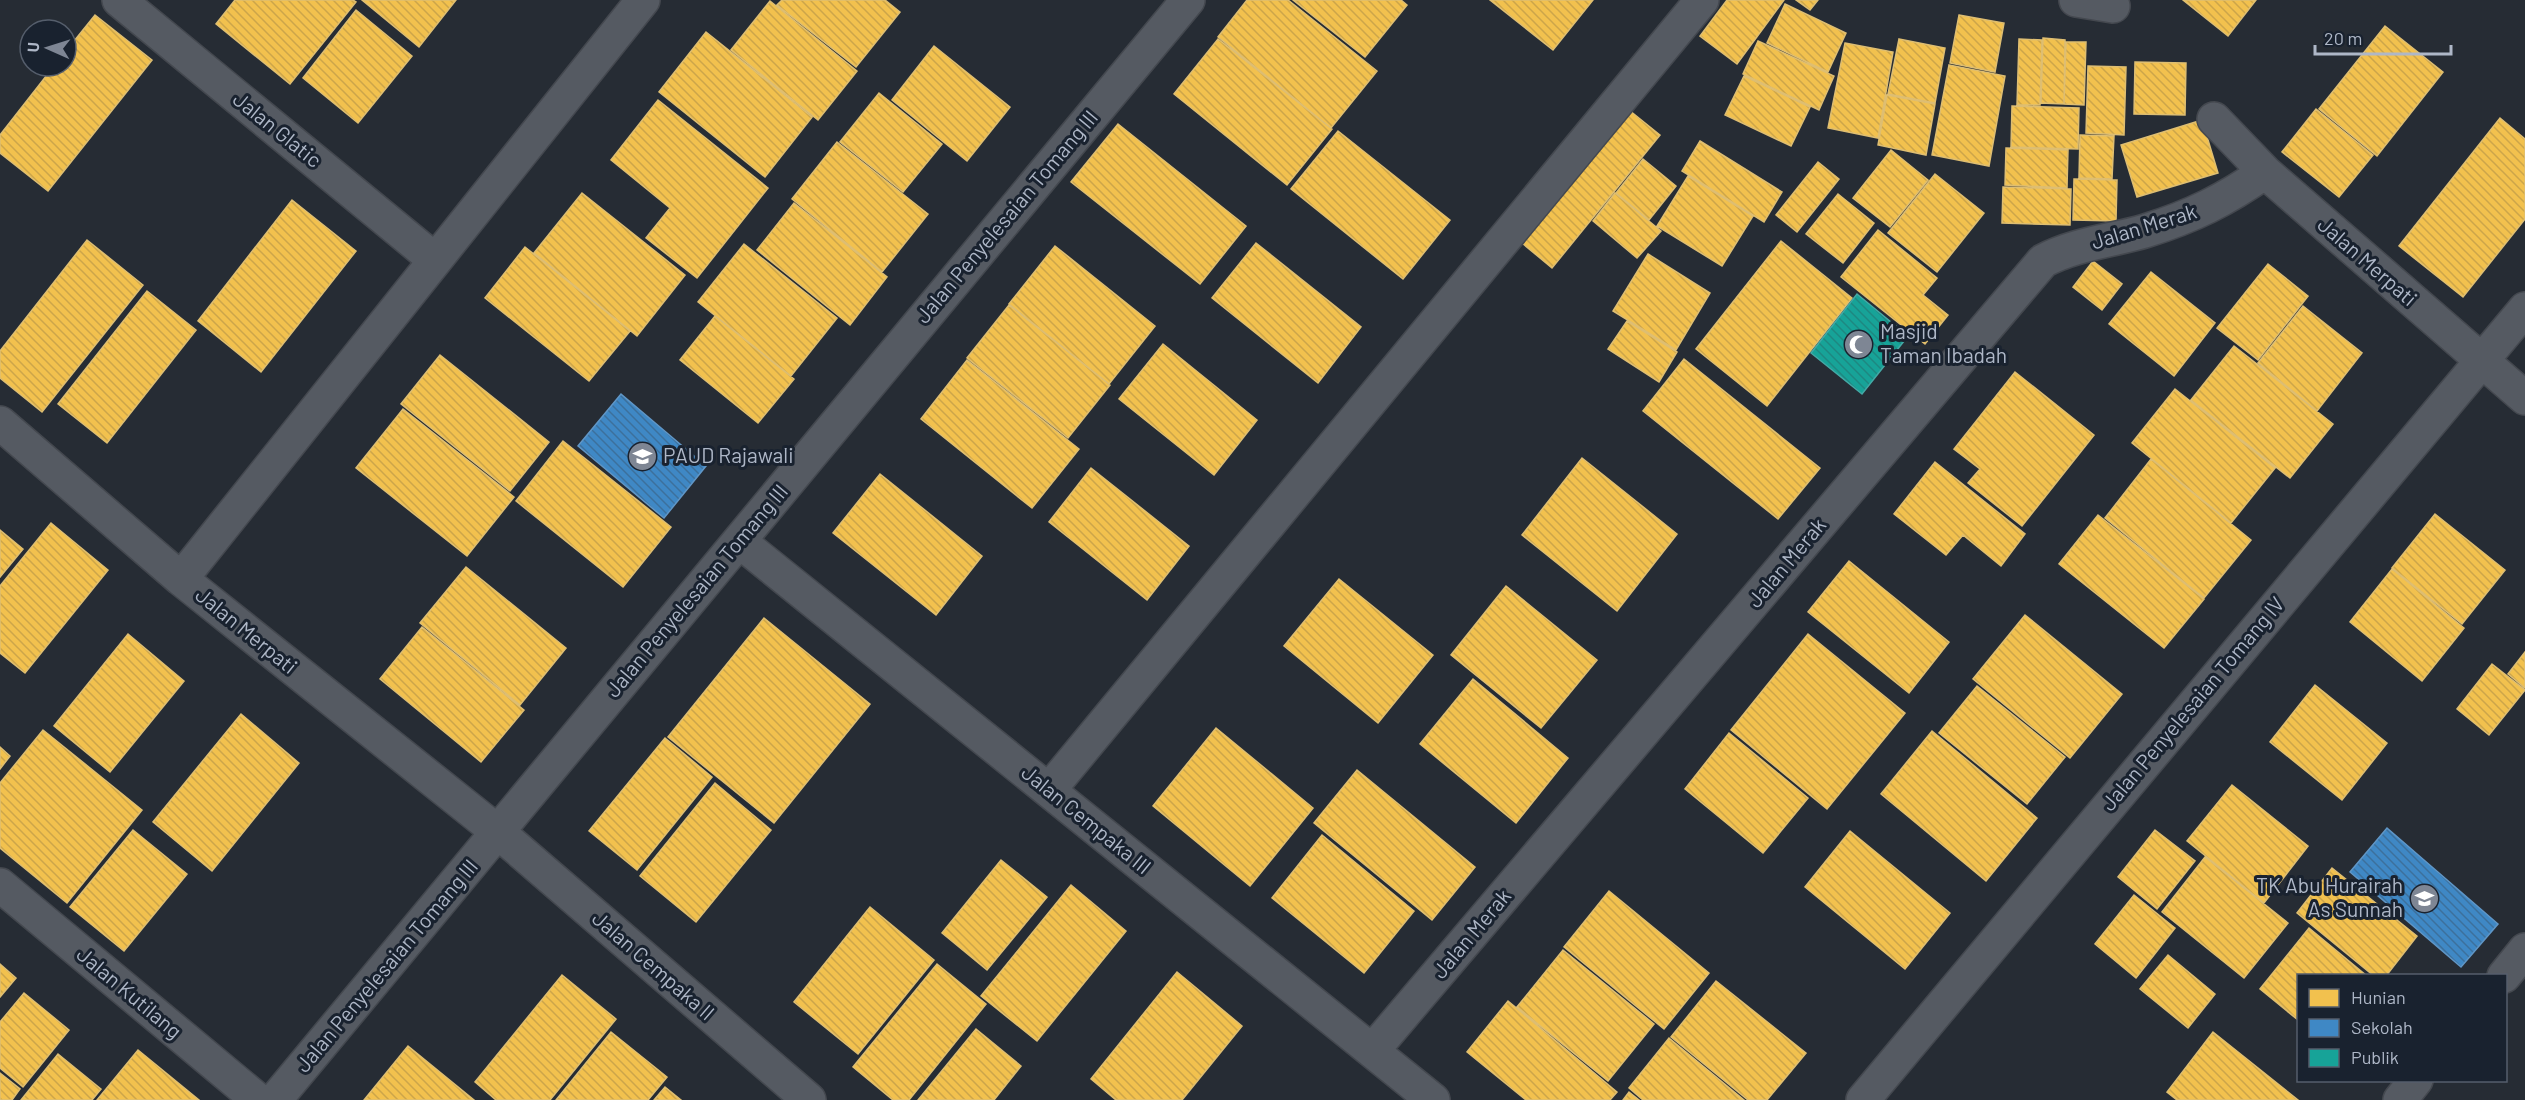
<svg xmlns="http://www.w3.org/2000/svg" width="2525" height="1100" viewBox="0 0 2525 1100" font-family="Barlow,sans-serif">
<defs>
<pattern id="homes-back-hatch" width="6" height="6" patternUnits="userSpaceOnUse" patternTransform="scale(1.5)"><rect width="6" height="6" fill="#f2c14e"/><path d="M-1 5l2 2M0 0l6 6M5-1l2 2" fill="none" stroke="#cca54a"/></pattern>
<pattern id="schools-back-hatch" width="6" height="6" patternUnits="userSpaceOnUse" patternTransform="scale(1.5)"><rect width="6" height="6" fill="#3f88c5"/><path d="M-1 5l2 2M0 0l6 6M5-1l2 2" fill="none" stroke="#3c709c"/></pattern>
<pattern id="public-back-hatch" width="6" height="6" patternUnits="userSpaceOnUse" patternTransform="scale(1.5)"><rect width="6" height="6" fill="#17a398"/><path d="M-1 5l2 2M0 0l6 6M5-1l2 2" fill="none" stroke="#1e8881"/></pattern>
</defs>
<rect width="100%" height="100%" fill="#262c34"/>
<path fill="url(#homes-back-hatch)" stroke="#debe72" stroke-width="1.5" d="M235,0H353L356,2L290,84L216,24Z
M362,0H456L419,47Z
M782,0H885L900,12L856,67L777,5Z
M1247,0H1288L1377,71L1331,128L1218,37Z
M1293,0H1401L1407,5L1365,57Z
M1490,0H1593L1553,50Z
M1727,0H1784L1737,64L1700,36Z
M1796,0H1818L1810,10Z
M2183,0H2256L2228,36Z
M770,1L857,71L818,120L731,50Z
M1785,4L1846,33L1828,72L1767,43Z
M356,10L412,56L358,123L303,78Z
M95,15L152,60L48,191L0,153V135L54,66H66V51Z
M1959,15L2004,23L1995,72L1950,63Z
M2385,26L2443,72L2377,156L2319,109Z
M706,32L812,117L765,177L659,92Z
M2043,38L2065,40L2064,104L2041,103Z
M1218,39L1332,129L1287,185L1174,94Z
M1899,39L1945,48L1935,103L1888,94Z
M2019,39L2042,40L2040,105H2017Z
M1758,41L1834,76L1819,110L1743,74Z
M2066,42H2086L2084,105L2064,104Z
M1845,43L1893,52L1878,138L1828,128Z
M934,46L1010,107L967,161L892,100Z
M2135,62L2186,63L2185,115L2134,114Z
M1949,65L2005,76L1989,166L1932,155Z
M2088,66L2126,67L2124,135L2086,133Z
M1744,76L1810,107L1791,146L1725,115Z
M879,93L942,144L903,192L840,142Z
M1887,95L1935,104L1926,155L1878,145Z
M658,100L768,188L697,278L646,238L670,208L611,160Z
M1624,106L1660,135L1552,268L1516,238Z
M2012,106L2079,108L2078,149L2011,147Z
M2316,109L2373,155L2339,197L2282,152Z
M2500,118L2525,139V219L2463,297L2399,246Z
M2202,120L2218,173L2137,197L2121,145Z
M1118,124L1246,226L1200,284L1071,182Z
M1338,131L1450,220L1403,279L1291,189Z
M2080,135L2114,136L2112,179L2079,178Z
M1700,141L1782,192L1764,222L1682,171Z
M837,142L928,214L882,272L792,199Z
M2006,148L2068,150L2067,188L2005,185Z
M1891,150L1928,180L1890,227L1853,198Z
M1643,159L1676,186L1649,220L1616,193Z
M1818,162L1839,179L1797,232L1776,215Z
M1935,174L1984,213L1937,272L1888,233Z
M1688,176L1753,216L1722,266L1657,226Z
M2074,179L2117,180L2116,221L2073,220Z
M2003,187L2071,189L2070,225L2002,223Z
M582,193L685,275L637,336L534,253Z
M1615,193L1661,231L1637,258L1593,221Z
M1838,194L1874,223L1843,263L1806,234Z
M292,200L356,251L261,372L198,321Z
M794,203L887,277L850,325L757,250Z
M1878,230L1937,278L1923,295L1948,315L1925,344L1841,277Z
M87,240L143,285L42,412L0,378V351Z
M1781,241L1852,298L1767,406L1696,349Z
M1256,243L1361,327L1318,383L1212,298Z
M744,244L837,318L791,376L698,302Z
M1055,246L1155,326L1109,384L1009,304Z
M525,247L630,331L589,381L485,298Z
M1648,254L1710,293L1676,350L1613,311Z
M2093,261L2122,284L2102,310L2073,287Z
M2268,264L2308,296L2258,360L2217,328Z
M2151,272L2215,323L2174,376L2109,324Z
M147,291L196,330L107,443L58,404Z
M1009,305L1110,385L1068,438L967,358Z
M2303,306L2362,353L2317,411L2258,363Z
M715,316L794,379L758,423L680,360Z
M1627,321L1677,352L1659,382L1608,349Z
M1163,344L1257,420L1214,475L1119,399Z
M2234,346L2333,424L2290,478L2191,400Z
M440,355L549,442L510,491L401,404Z
M1684,359L1820,468L1778,519L1643,411Z
M967,360L1079,449L1032,508L921,419Z
M2015,372L2094,435L2022,526L1968,483L1980,469L1954,449Z
M2175,389L2275,468L2231,523L2132,443Z
M403,409L514,497L467,556L356,468Z
M563,441L671,527L623,587L516,501Z
M1582,458L1677,534L1617,611L1522,535Z
M2151,459L2251,540L2204,598L2105,518Z
M1935,462L2025,534L2001,566L1963,535L1946,555L1894,514Z
M1091,468L1189,546L1147,600L1049,522Z
M880,474L982,556L936,615L833,533Z
M2435,514L2505,570L2462,624L2392,568Z
M2098,515L2204,599L2164,648L2059,564Z
M51,523L108,570L25,673L0,653V586Z
M0,530L23,549L0,577Z
M1849,561L1949,642L1909,693L1808,612Z
M466,567L566,648L520,705L420,623Z
M2392,569L2464,628L2422,681L2350,622Z
M1339,579L1433,655L1378,723L1284,646Z
M1506,586L1597,660L1541,728L1451,655Z
M2025,615L2122,694L2070,758L1973,679Z
M764,618L870,704L774,823L668,737Z
M422,627L524,710L481,762L380,679Z
M128,634L184,681L110,772L54,726Z
M1808,634L1905,713L1827,809L1731,730Z
M2525,652V688L2508,674Z
M2492,664L2525,690L2489,735L2457,709Z
M1473,679L1568,758L1516,823L1420,744Z
M2315,685L2387,743L2342,800L2270,742Z
M1977,686L2065,757L2027,804L1939,733Z
M241,714L299,763L212,871L153,822Z
M1216,728L1313,808L1250,886L1153,806Z
M43,730L142,810L67,903L0,848V783Z
M1932,731L2037,818L1986,881L1881,794Z
M1729,733L1808,798L1763,853L1685,789Z
M665,738L712,777L637,870L589,831Z
M0,747L10,756L0,769Z
M1357,770L1475,867L1432,920L1314,823Z
M715,783L771,830L696,922L640,876Z
M2232,785L2308,846L2264,903L2187,841Z
M133,830L187,874L124,951L70,907Z
M2155,830L2195,861L2157,909L2118,877Z
M1850,831L1950,913L1905,969L1805,887Z
M1322,835L1414,911L1364,973L1272,898Z
M2205,857L2288,923L2244,978L2162,912Z
M1001,860L1047,897L987,970L942,933Z
M2332,868L2417,936L2386,976H2374L2297,913Z
M1071,885L1126,931L1037,1041L981,996Z
M1609,891L1709,973L1664,1029L1564,947Z
M2134,895L2175,928L2136,978L2095,944Z
M870,907L934,960L858,1054L794,1002Z
M2309,928L2367,976H2298V1020L2260,989Z
M1563,950L1654,1024L1608,1081L1517,1007Z
M2168,955L2215,994L2188,1028L2140,989Z
M0,964L16,978L0,997Z
M937,964L986,1004L909,1100H893L853,1067Z
M1177,972L1242,1026L1182,1100H1116L1091,1079Z
M562,975L616,1019L550,1100H496L475,1082Z
M1716,981L1806,1053L1767,1100H1748L1671,1037Z
M24,993L69,1030L23,1087L0,1068V1022Z
M1508,1001L1617,1092L1610,1100H1526L1467,1052Z
M976,1029L1021,1066L994,1100H918Z
M611,1032L667,1077L648,1100H556Z
M2213,1032L2298,1100H2177L2167,1092Z
M1669,1038L1744,1100H1643L1629,1088Z
M408,1046L474,1100H364Z
M138,1050L199,1100H97Z
M58,1054L101,1089L92,1100H21Z
M0,1073L20,1089L12,1100H0Z
M665,1087L681,1100H654Z
M1629,1092L1639,1100H1623Z"/>
<path fill="url(#schools-back-hatch)" stroke="#6096c6" stroke-width="1.5" d="M621,394L706,466L664,518L578,446Z
M2387,828L2498,924L2461,967L2350,872Z"/>
<path fill="url(#public-back-hatch)" stroke="#44a9a6" stroke-width="1.5" d="M1857,294L1908,336L1862,394L1811,353Z"/>
<g fill="none" stroke-linecap="round" stroke-linejoin="round">
<defs>
<path id="minor" d="M119,0L435,260
M2076,0L2113,6
M2214,119L2265,172L2525,398
M0,423L181,579L498,832L809,1100
M739,541L1433,1100
M181,579L643,0
M1049,790L1702,0
M0,885L258,1100
M2504,976L2525,950
M1373,1050L2043,261C2075,244 2111,241 2145,231C2193,216 2225,200 2265,172
M275,1100L1188,0
M1863,1100L2525,309
M2400,1100L2416,1080"/>
</defs>
<use href="#minor" stroke="#44484f" stroke-width="36"/>
<use href="#minor" stroke="#555a62" stroke-width="33"/>
</g>
<defs>
<symbol id="mosque-disc" viewBox="-11 -11 22 22"><circle r="9.5" fill="#7e8694" stroke="#19222f"/><path d="M3.5-4.9A6 6 0 1 0 3.5 4.9A5 5 0 1 1 3.5-4.9Z" fill="#fff"/></symbol>
<symbol id="school-disc" viewBox="-11 -11 22 22"><circle r="9.5" fill="#7e8694" stroke="#19222f"/><path d="M0-5L7-2L0 1L-7-2ZM-4 1L0 2.5L4 1V4Q0 6-4 4Z" fill="#fff"/></symbol>
</defs>
<g fill-rule="evenodd">
<use href="#mosque-disc" x="1842" y="328" width="33" height="33"/>
<use href="#school-disc" x="626" y="440" width="33" height="33"/>
<use href="#school-disc" x="2408" y="882" width="33" height="33"/>
</g>
<g text-anchor="middle" stroke-width="6" stroke-linejoin="round" paint-order="stroke">
<g font-size="21" fill="#aeb7c7" stroke="#19222f">
<text transform="translate(277 130) rotate(39)" y="7">Jalan Glatic</text>
<text transform="translate(1007 217) rotate(-50)" y="7">Jalan Penyelesaian Tomang III</text>
<text transform="translate(2144 227) rotate(-17)" y="7">Jalan Merak</text>
<text transform="translate(2367 262) rotate(41)" y="7">Jalan Merpati</text>
<text transform="translate(1787 563) rotate(-50)" y="7">Jalan Merak</text>
<text transform="translate(697 591) rotate(-50)" y="7">Jalan Penyelesaian Tomang III</text>
<text transform="translate(246 631) rotate(39)" y="7">Jalan Merpati</text>
<text transform="translate(2193 704) rotate(-50)" y="7">Jalan Penyelesaian Tomang IV</text>
<text transform="translate(1086 820) rotate(39)" y="7">Jalan Cempaka III</text>
<text transform="translate(1472 934) rotate(-50)" y="7">Jalan Merak</text>
<text transform="translate(387 966) rotate(-50)" y="7">Jalan Penyelesaian Tomang III</text>
<text transform="translate(653 966) rotate(41)" y="7">Jalan Cempaka II</text>
<text transform="translate(129 993) rotate(40)" y="7">Jalan Kutilang</text>
</g>
<g font-size="21" fill="#aeb7c7" stroke="#19222f" text-anchor="start">
<text x="1880" y="339">Masjid<tspan x="1880" dy="24">Taman Ibadah</tspan></text>
<text x="663" y="463">PAUD Rajawali</text>
<text x="2403" y="893" text-anchor="end">TK Abu Hurairah<tspan x="2403" dy="24">As Sunnah</tspan></text>
</g>
</g>
<rect x="2297" y="974" width="210" height="108" fill="#19222f" stroke="#555e6c" stroke-width="1.5"/>
<rect x="2309" y="989" width="30" height="18" fill="#f2c14e" stroke="#555e6c" stroke-width="1.5"/>
<text x="2351" y="1004" font-size="18" fill="#aeb7c7">Hunian</text>
<rect x="2309" y="1019" width="30" height="18" fill="#3f88c5" stroke="#555e6c" stroke-width="1.5"/>
<text x="2351" y="1034" font-size="18" fill="#aeb7c7">Sekolah</text>
<rect x="2309" y="1049" width="30" height="18" fill="#17a398" stroke="#555e6c" stroke-width="1.5"/>
<text x="2351" y="1064" font-size="18" fill="#aeb7c7">Publik</text>
<g transform="translate(48 48) rotate(273)"><circle r="28" fill="#19222f" stroke="#555e6c" stroke-width="1.5"/>
<path d="M0-4.5L10 22L0 15L-10 22Z" fill="#7e8694"/>
<text y="-9" font-size="16" font-weight="bold" text-anchor="middle" fill="#aeb7c7">U</text>
</g>
<path d="M2315 45v9h136v-9" fill="none" stroke="#aeb7c7" stroke-width="3"/>
<text x="2324" y="45" font-size="18" fill="#aeb7c7" stroke="#19222f" stroke-width="4.5" paint-order="stroke">20 m</text>
</svg>
